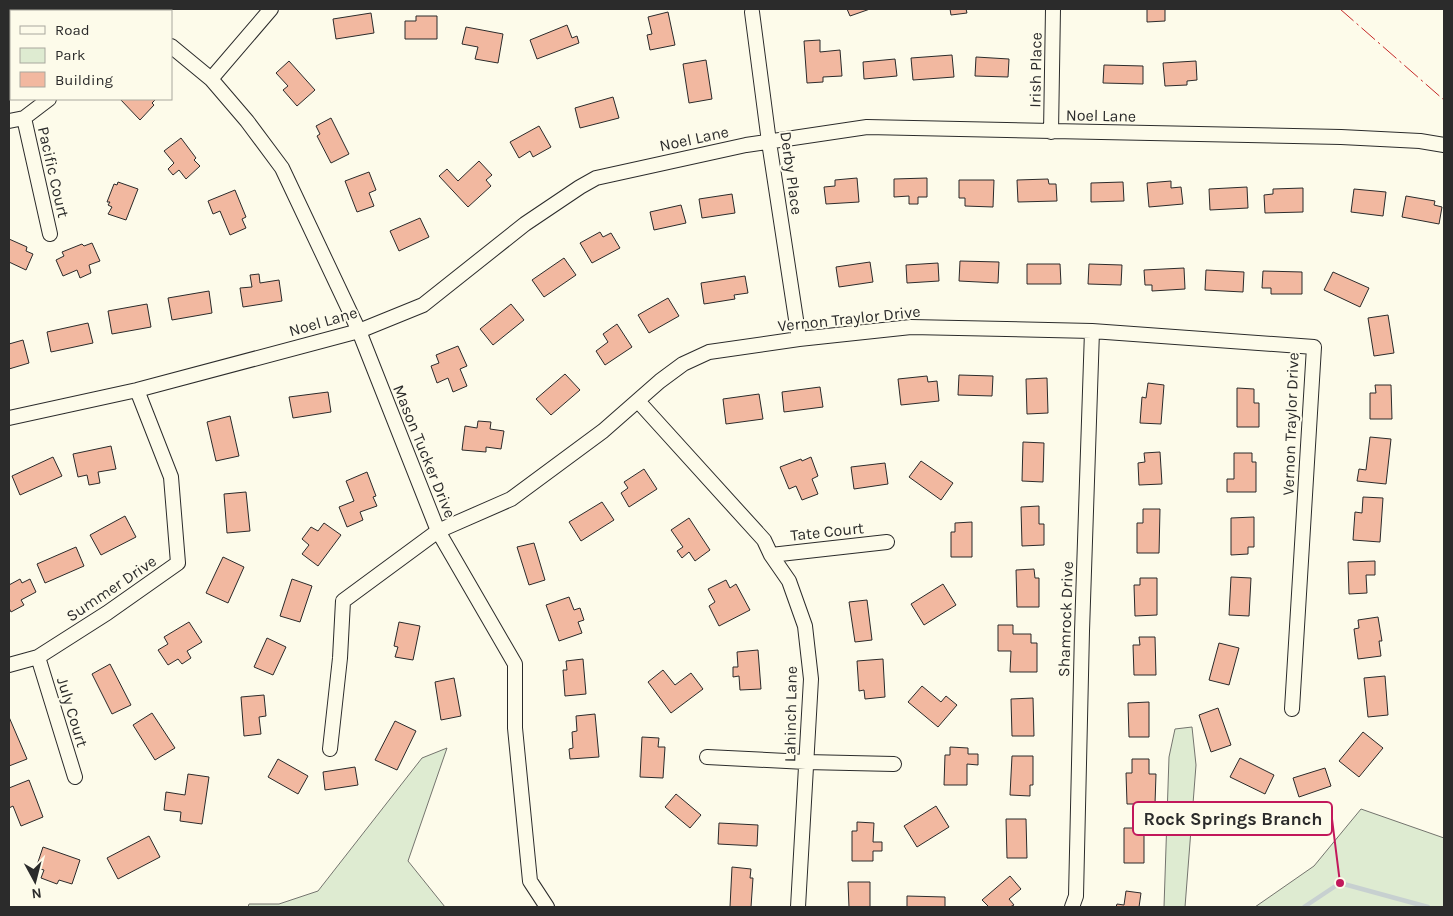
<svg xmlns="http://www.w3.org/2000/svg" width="1453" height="916" viewBox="0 0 1453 916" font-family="Karla,sans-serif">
<rect width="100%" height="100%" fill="#fdfbea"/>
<path fill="#deebd1" stroke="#74746e" d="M1192,727L1196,765L1185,907H1164L1169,757L1175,729Z
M447,748L408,861L445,907H248L249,904H279L318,891L422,758Z
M1361,809L1444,838V907H1255L1314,866Z"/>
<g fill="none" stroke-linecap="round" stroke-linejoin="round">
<path stroke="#c7d0d0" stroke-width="4.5" d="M1304,907L1340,883L1428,907"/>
</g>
<path fill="#f2b8a0" stroke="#2b2b2b" d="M29,9H54L56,11H31Z
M847,9H870L850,16Z
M950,9H966L967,13L951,15Z
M1147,9H1165V21L1147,22Z
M668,12L675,45L650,50L647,35L652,34L648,17Z
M371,13L374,33L336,39L333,19Z
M416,16H437V39H405V21H416Z
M567,25L572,38L577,36L579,43L537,59L530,40Z
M466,27L503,34L498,63L475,59L478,47L462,44Z
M820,40V52L840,50L842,76L823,77V82L807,83L804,41Z
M952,55L954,77L913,80L911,58Z
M976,57L1009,59L1008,77L975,76Z
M895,59L897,76L864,79L863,62Z
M706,60L712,99L689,103L683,64Z
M289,61L315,90L297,106L283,90L288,86L276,73Z
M1196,61L1197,80L1187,81V85L1165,86L1163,63Z
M1104,65L1143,66V84L1103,83Z
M613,97L619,118L580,128L575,108Z
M120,99H154L155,100L152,103L154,105L140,120Z
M331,118L349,154L331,163L317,136L320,134L316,126Z
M539,126L551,147L533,157L530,151L519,158L510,142Z
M181,138L196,158L194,160L200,166L186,179L179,170L173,175L168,169L174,163L164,151Z
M479,161L492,175L486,180L491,186L468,207L439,176L447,169L458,181Z
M369,172L376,190L369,193L374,206L357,212L345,181Z
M857,178L859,202L826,204L824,187L835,186V180Z
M927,178V197H918V204H909V196L894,197V179Z
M1048,179L1049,184H1056L1057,201L1018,202L1017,180Z
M959,180H994L993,207L965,206V198H959Z
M1171,181V188L1181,187L1183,204L1149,207L1147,183Z
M118,182L138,189L126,220L108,214L112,207L108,205L110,202H107L114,184L117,185Z
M1123,182L1124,201L1091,202V183Z
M1247,187L1248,208L1210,210L1209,189Z
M1303,188V212L1265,213L1264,195L1273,194V189Z
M1354,189L1386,192L1383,216L1351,212Z
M235,190L246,217L242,219L246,228L230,235L220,211L213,214L208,201Z
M732,194L735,213L702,218L699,199Z
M1406,196L1435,201L1434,205L1442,207L1439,224L1402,217Z
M681,205L686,223L654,230L650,212Z
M420,218L429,237L399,251L390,231Z
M600,232L603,237L611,233L620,248L592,263L580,243Z
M9,239L27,247L26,251L33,254L26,270L9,262Z
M92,243L100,261L89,265L91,273L80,278L77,270L63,276L56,260L64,256L62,252L82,244L84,246Z
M564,258L576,275L544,297L532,280Z
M960,261L999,262L998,283L959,281Z
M870,262L873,282L839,287L836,267Z
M938,263L939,281L907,283L906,265Z
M1027,264H1060L1061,284H1027Z
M1089,264L1122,265L1121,285L1088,284Z
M1184,268L1185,289L1152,291V285H1145L1144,270Z
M1206,270L1244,272L1243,292L1205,290Z
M1263,271L1302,272V294H1271V288H1262Z
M1333,272L1369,288L1360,307L1324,290Z
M259,274L260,283L279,280L282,301L243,307L240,288L252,287L250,275Z
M745,276L748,293L734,295L735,299L704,304L701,283Z
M209,291L212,313L172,320L168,298Z
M668,298L679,316L649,333L638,315Z
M147,304L151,327L112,334L108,311Z
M511,304L524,320L493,345L480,329Z
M1388,315L1394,353L1374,356L1368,318Z
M88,323L93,343L51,352L47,332Z
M617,324L632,347L605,365L596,351L608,342L603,334Z
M23,340L29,363L9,369V344Z
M458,346L467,366L460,369L467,386L453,392L448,378L437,383L431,366L439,363L436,355Z
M565,374L580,390L551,415L536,399Z
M959,375L993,376L992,396L958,395Z
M927,376L928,382L937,381L939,401L901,405L898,379Z
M1047,378L1048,413L1027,414L1026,379Z
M1148,383L1164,385L1161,424L1140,423L1142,397L1146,398Z
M1375,385H1391L1392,419H1370V393H1376Z
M820,387L823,407L784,412L782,392Z
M1237,388L1254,389V403H1259V427H1237Z
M328,392L331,412L293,418L289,397Z
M759,394L763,419L726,424L723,399Z
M230,416L239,456L216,461L207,422Z
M478,421L491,422L490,429L504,431L501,449L486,447V452L462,450L465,426L477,428Z
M1370,437L1391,439L1386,484L1357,481L1359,469L1366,470Z
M1023,442L1044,443L1043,482L1022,481Z
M111,446L116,469L98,472L100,483L89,485L87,475L78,477L73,454Z
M1160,452L1162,484L1139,485L1138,463L1145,462L1144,453Z
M1234,453H1252V462H1256V492H1227V479H1234Z
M53,457L62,476L20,495L12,476Z
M811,457L818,476L812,479L818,494L802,500L796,486L789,489L780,467L801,459L802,461Z
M921,461L953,483L941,500L909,477Z
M885,463L888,484L854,489L851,467Z
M644,469L657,489L629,507L621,493L628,488L624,482Z
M367,472L376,496L373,497L377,506L360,512L363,520L347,527L339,507L354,501L346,481Z
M246,492L250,531L227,533L224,494Z
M1363,497L1383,498L1380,542L1353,540L1355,512L1362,513Z
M602,502L614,520L581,541L569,522Z
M1039,506V524H1044V545L1022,546L1021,507Z
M1143,509H1160L1159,553H1137V523H1143Z
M125,516L136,537L101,555L90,535Z
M1254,517V547H1248V554L1231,555V518Z
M689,518L710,550L695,561L689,552L682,558L677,551L683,547L671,530Z
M972,522V557H951V532H955V523Z
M324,523L341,535L318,566L302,554L309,545L302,539L311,527L318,531Z
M534,543L545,580L529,585L517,547Z
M76,547L84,566L45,583L37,564Z
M223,557L244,567L228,603L206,593Z
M1375,561V575H1366L1367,593L1349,594L1348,562Z
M1034,569L1035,578H1039V607H1017L1016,570Z
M1231,577L1251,578L1249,616L1229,615Z
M1140,578H1157V615L1135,616L1134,585H1140Z
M20,579L22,583L30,579L36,592L21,600L24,605L11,612L9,608V585Z
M292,579L312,586L300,622L280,616Z
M726,580L730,588L736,584L750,610L719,626L709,606L715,602L708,589Z
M943,584L956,605L924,625L911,604Z
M569,597L574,610L580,608L584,620L578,622L582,633L559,641L546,605Z
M867,600L872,640L855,642L849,602Z
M1378,617L1382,641H1379L1381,656L1358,659L1354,629L1359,628L1358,620Z
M189,622L202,642L187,651L191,658L182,664L178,659L168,665L158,650L168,644L164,637Z
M399,622L420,626L413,660L395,657L398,647L394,646Z
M998,625H1013V634H1031V643H1037V672H1010L1011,651H998Z
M1139,637H1155L1156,675H1134L1133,645H1140Z
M267,638L286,647L273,675L254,667Z
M1219,643L1239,648L1229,685L1209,680Z
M758,650L761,689L740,690L739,676L733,677V667H738L737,652Z
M583,659L586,694L565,696L563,670H567L566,661Z
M883,659L885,697L865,699L864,690L859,691L857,661Z
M110,664L131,705L112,714L92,674Z
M663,670L675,685L691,673L703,689L671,713L648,682Z
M1385,676L1388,715L1368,717L1364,678Z
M454,678L461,716L441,720L435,682Z
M922,686L941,702L946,696L957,705L938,727L908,702Z
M264,695L266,716L259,717L261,734L244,736L241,697Z
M1033,698L1034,736H1012L1011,699Z
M1149,702V737H1129L1128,703Z
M1218,708L1231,745L1211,752L1199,715Z
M152,713L175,748L155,760L133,725Z
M595,714L599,757L570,759L569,749L573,748L572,732L577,731L576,716Z
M9,717L27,759L9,766Z
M395,721L416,731L397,770L375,760Z
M1363,732L1383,748L1359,777L1339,761Z
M642,737L659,738L658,747H665L663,778L640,777Z
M950,747L968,748V754H978V765L967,764V785H944L945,755H950Z
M1012,756H1033V785H1030V796L1010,795Z
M1240,758L1274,775L1265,794L1230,777Z
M278,759L308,776L298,794L268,777Z
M1132,759H1149V774H1156L1155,804H1127L1126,773H1132Z
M355,767L358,785L325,790L323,772Z
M1325,768L1331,786L1299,797L1293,778Z
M188,774L209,777L202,824L180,821L181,812L164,810L166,792L185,795Z
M29,780L43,817L21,826L13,806L9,808V788Z
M676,794L701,815L690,828L665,807Z
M936,806L949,827L917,847L904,826Z
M1006,819H1026L1027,858H1007Z
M857,822L874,823L873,842H882V851H873V861H852V831H857Z
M719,823L758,825L757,846L718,844Z
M1124,828H1144V863H1124Z
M149,836L160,857L118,879L107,858Z
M43,847L80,860L72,884L59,880L57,884L41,878L44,870L36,868Z
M732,867L751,869L750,878H753L751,907H730Z
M1010,876L1021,889L1009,899L1014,905L1010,907H989L982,900Z
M848,882H870V907H849Z
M1126,891L1141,893L1139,907H1116L1117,904L1124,905Z
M907,896L945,897V907H907Z"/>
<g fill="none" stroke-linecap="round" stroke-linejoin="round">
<defs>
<path id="minor" d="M127,9L130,11
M752,12L769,142L799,339
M171,46L211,79L247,121L282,168L359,331L438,531L515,664V728L530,881L547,907
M211,79L271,9
M24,118L50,234
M9,121L24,118L49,99
M1051,132L1053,9
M638,401L764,540L771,555L789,581L805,626L811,679L798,907
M9,418L137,390L359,331L423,305L525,224L580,187L596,178L746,145L867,127L1341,137L1420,141L1444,145
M771,555L887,542
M38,657L75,777
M9,665L38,657L107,613L178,563L171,477L137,390
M330,749L340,658L343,601L438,531L511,499L603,431L660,381L683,364L709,352L799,339L911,327L1092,331L1314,347L1292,709
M707,757L806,762L894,764
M1072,907L1076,896L1082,631L1092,331"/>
</defs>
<use href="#minor" stroke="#2b2b2b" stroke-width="16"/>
<use href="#minor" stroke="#fdfbea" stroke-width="14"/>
<path stroke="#c62828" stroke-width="1" stroke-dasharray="18 4 2.5 4" stroke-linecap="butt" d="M1340,9L1444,100"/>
</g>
<g text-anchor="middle" stroke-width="4" stroke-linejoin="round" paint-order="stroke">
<g font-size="16" fill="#2b2b2b" stroke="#fdfbea">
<text transform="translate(1035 70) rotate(-89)" y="6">Irish Place</text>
<text transform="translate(1101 115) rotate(1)" y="6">Noel Lane</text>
<text transform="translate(694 138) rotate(-12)" y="6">Noel Lane</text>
<text transform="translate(54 172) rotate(77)" y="6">Pacific Court</text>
<text transform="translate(792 173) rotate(82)" y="6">Derby Place</text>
<text transform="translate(849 318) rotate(-6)" y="6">Vernon Traylor Drive</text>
<text transform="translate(323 321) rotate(-16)" y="6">Noel Lane</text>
<text transform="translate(1290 424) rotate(-88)" y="6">Vernon Traylor Drive</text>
<text transform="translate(425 451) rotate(68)" y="6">Mason Tucker Drive</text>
<text transform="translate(827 531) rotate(-6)" y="6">Tate Court</text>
<text transform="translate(111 588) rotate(-34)" y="6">Summer Drive</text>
<text transform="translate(1065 619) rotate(-88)" y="6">Shamrock Drive</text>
<text transform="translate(73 712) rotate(73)" y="6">July Court</text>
<text transform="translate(790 714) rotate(-89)" y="6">Lahinch Lane</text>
</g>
</g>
<path fill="none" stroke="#c2185b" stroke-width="2" d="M1340 883L1332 819"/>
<circle fill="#c2185b" stroke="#fdfbea" stroke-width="2" cx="1340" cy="883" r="5"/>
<rect fill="#fdfbea" stroke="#c2185b" stroke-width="2" x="1133" y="802" width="199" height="33" rx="5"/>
<g font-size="18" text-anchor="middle" font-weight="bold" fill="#2b2b2b">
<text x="1233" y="825">Rock Springs Branch</text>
</g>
<rect width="1453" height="916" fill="none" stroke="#2b2b2b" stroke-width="20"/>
<rect x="10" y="10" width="162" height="90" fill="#fdfbea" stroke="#a9a89e"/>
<rect x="20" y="26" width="25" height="8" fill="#fdfbea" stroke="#a9a89e"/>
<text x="55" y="35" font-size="15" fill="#2b2b2b">Road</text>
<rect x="20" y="48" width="25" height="15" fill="#deebd1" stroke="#a9a89e"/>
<text x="55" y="60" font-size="15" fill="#2b2b2b">Park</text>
<rect x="20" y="72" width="25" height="15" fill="#f2b8a0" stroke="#a9a89e"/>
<text x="55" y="85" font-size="15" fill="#2b2b2b">Building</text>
<g transform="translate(35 881) rotate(173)" stroke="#fdfbea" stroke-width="4" paint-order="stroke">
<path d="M0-4L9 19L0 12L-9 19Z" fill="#2b2b2b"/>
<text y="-8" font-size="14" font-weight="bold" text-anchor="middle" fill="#2b2b2b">N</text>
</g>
</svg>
